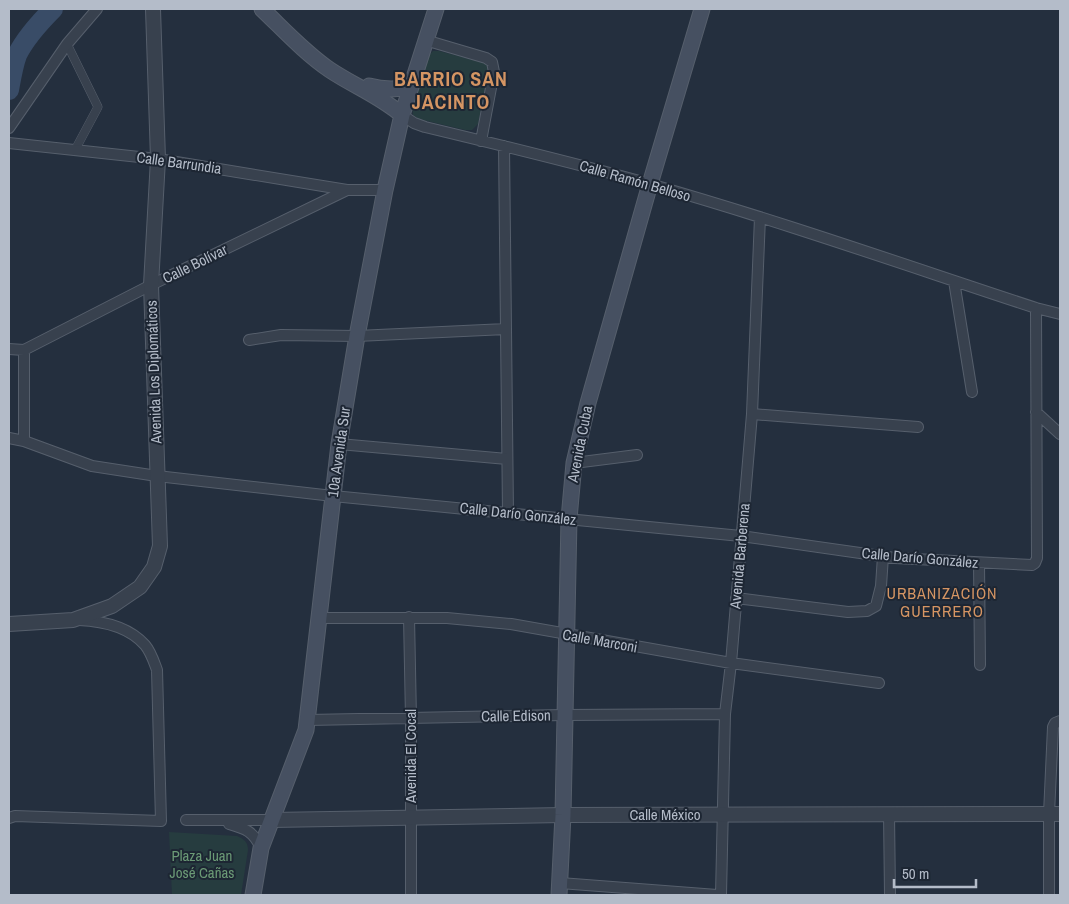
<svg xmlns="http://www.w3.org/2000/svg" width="1069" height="904" viewBox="0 0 1069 904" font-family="'Archivo Narrow',sans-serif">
<rect width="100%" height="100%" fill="#242f3e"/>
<path fill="#263c3f" d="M433,51H439L484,63L488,66L489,72L478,124L472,130H465L419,119L413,115L412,106L428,56Z
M169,832L237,836C244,839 248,842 248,850L241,895H172Z"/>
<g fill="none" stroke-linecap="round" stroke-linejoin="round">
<path stroke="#394c67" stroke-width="20" d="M9,90C11,79 13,66 17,55C26,37 39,23 53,9"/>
<defs>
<path id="pedestrian" d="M67,44L98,107L75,150"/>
<path id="minor" d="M425,40L486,58L492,62L494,72L481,141
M402,115L414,123L425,127C500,145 575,163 650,184C780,221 908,266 1036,308L1060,314
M9,128L67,44L97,9
M9,143L158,159L347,190
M504,146L508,513
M954,281L972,392
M249,340L281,335L357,336L506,329
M9,349L24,350L151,285L347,190H385
M1036,412L1060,434
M752,414L918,427
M9,438L24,441L92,466L157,476L333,496L741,536L895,558L1032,565L1035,563L1037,558L1036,308
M24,441V350
M339,444L507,459
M574,463L637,455
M979,563L980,665
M736,598L848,612L867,611L876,606L881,586L883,556
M409,617L411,719V895
M320,618H447L511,624L731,663L879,683
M308,720L565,715L725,714
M889,814L890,895
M9,818L15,816L161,821L157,670C154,662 151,652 145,645C129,627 102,621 79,620
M186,820H271
M229,824C246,829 253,831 261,848
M560,883L717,895
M721,895L725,714L731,663L752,414L760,217
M1049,895V814L1053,727L1055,723L1060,721"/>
<path id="tertiary" d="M9,624L73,620L112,606L140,587L154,567L160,546L151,285L158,159L153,9
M271,820L563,815L1060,814"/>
<path id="secondary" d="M262,9C284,30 305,53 330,70C354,86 380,96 402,115
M369,86C384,90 395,90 410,87
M253,895L261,848L306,730L339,444L357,336L385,190L402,115L436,9
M559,895L563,815L569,519L574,463L588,403L650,184L702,9"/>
</defs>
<use href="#pedestrian" stroke="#565f6c" stroke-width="9"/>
<use href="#minor" stroke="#565f6c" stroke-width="12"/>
<use href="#tertiary" stroke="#565f6c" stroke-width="16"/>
<use href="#secondary" stroke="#565f6c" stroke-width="17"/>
<use href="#pedestrian" stroke="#38414e" stroke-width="8"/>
<use href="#minor" stroke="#38414e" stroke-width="10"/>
<use href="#tertiary" stroke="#38414e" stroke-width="14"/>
<use href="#secondary" stroke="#465061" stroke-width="15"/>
</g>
<g text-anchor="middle" stroke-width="4" stroke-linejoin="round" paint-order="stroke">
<g font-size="15" fill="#b4bcc9" stroke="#1d2633">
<text transform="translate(179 163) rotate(8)" y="5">Calle Barrundia</text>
<text transform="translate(635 181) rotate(16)" y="5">Calle Ramón Belloso</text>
<text transform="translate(195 264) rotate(-26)" y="5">Calle Bolívar</text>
<text transform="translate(154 372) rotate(-92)" y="5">Avenida Los Diplomáticos</text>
<text transform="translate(580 444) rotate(-79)" y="5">Avenida Cuba</text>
<text transform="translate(339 452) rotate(-82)" y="5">10a Avenida Sur</text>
<text transform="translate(518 514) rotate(6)" y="5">Calle Darío González</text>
<text transform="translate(740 556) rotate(-85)" y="5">Avenida Barberena</text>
<text transform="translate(920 558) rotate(5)" y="5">Calle Darío González</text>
<text transform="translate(600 641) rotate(10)" y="5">Calle Marconi</text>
<text transform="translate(516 716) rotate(-1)" y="5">Calle Edison</text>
<text transform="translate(411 756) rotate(-90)" y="5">Avenida El Cocal</text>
<text x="665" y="820">Calle México</text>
</g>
<g font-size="15" fill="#6b9a76" stroke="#1d2633">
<text x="202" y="861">Plaza Juan<tspan x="202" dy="17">José Cañas</tspan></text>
</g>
<g font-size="16" letter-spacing="1" fill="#d59563" stroke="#1d2633">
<text x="942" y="599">URBANIZACIÓN<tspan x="942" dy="18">GUERRERO</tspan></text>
</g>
<g font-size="20" font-weight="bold" letter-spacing="1" fill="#d59563" stroke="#1d2633">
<text x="451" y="86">BARRIO SAN<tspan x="451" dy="23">JACINTO</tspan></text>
</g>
</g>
<rect width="1069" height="904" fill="none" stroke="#b4bcc9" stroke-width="20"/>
<path d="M894 879v8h82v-8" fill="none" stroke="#b4bcc9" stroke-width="2.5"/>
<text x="902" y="879" font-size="15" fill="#b4bcc9" stroke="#1d2633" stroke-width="4" paint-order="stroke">50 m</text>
</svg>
